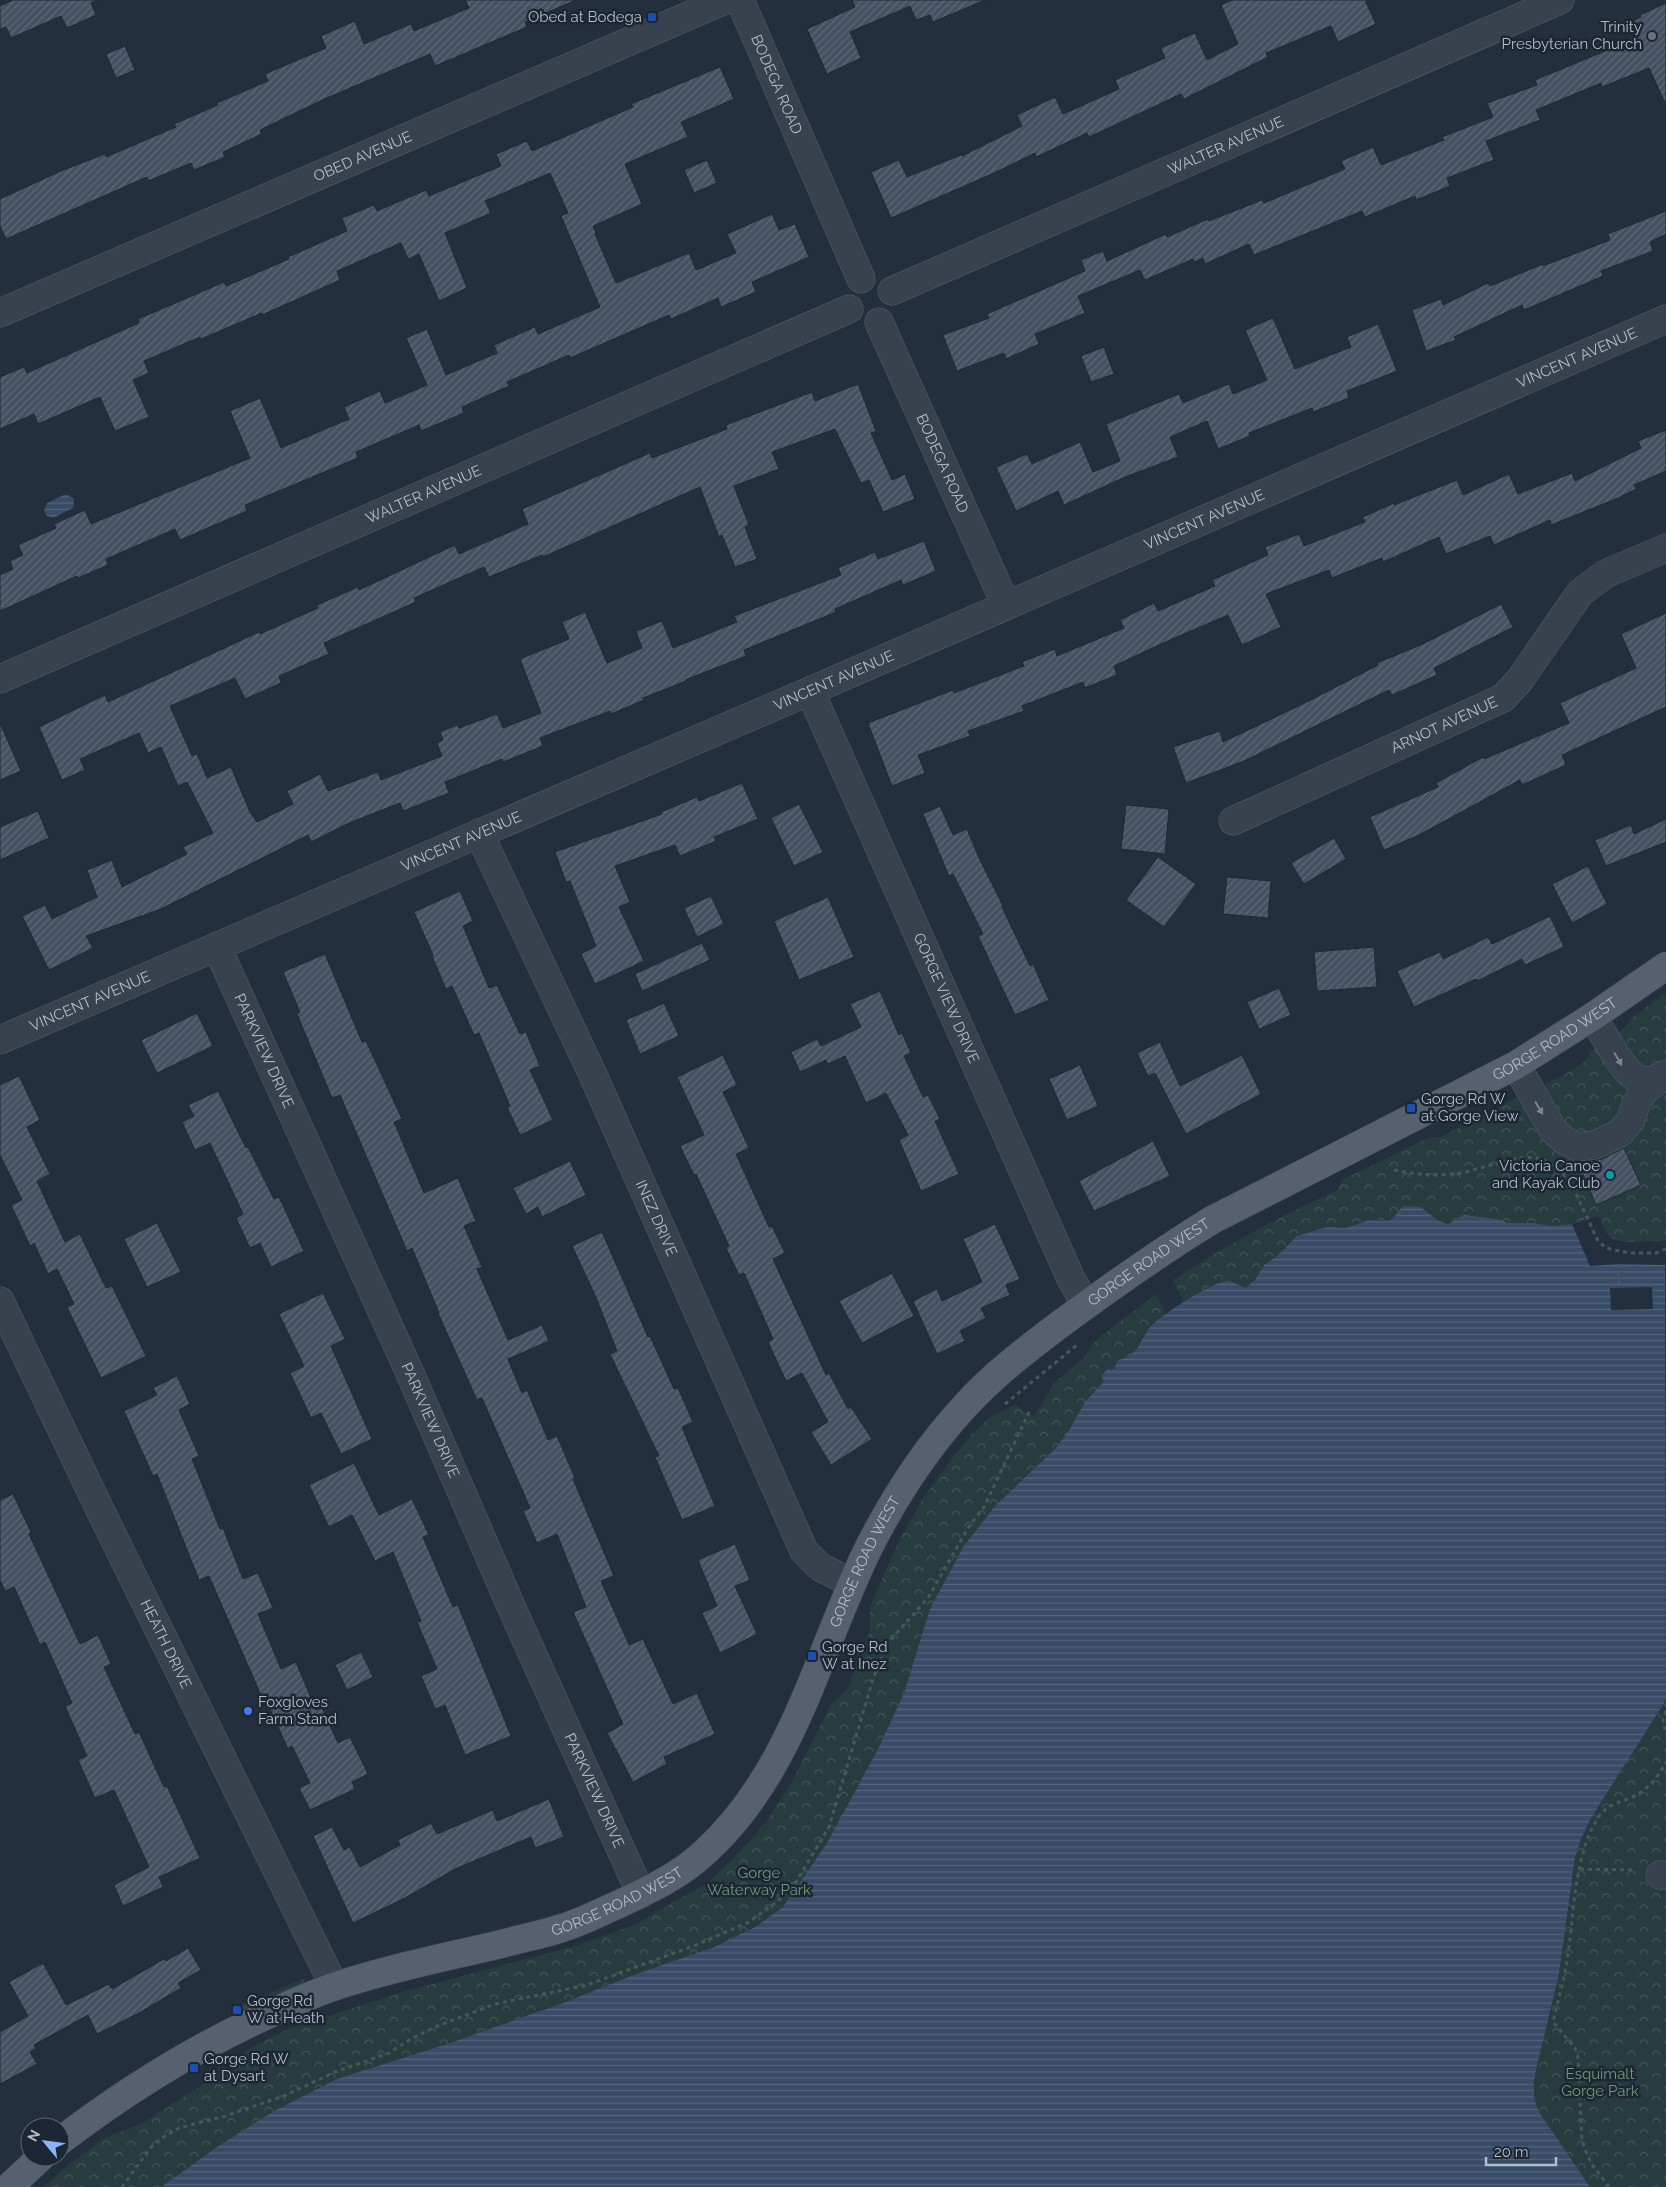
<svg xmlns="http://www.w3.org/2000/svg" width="1666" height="2187" viewBox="0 0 1666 2187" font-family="Raleway,sans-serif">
<defs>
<pattern id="grass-tufts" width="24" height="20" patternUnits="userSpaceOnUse" patternTransform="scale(1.25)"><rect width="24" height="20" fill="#263c3f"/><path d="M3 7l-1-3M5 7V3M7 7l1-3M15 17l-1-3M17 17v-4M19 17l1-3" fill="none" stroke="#435659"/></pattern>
<pattern id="park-crowns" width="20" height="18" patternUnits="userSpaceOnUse" patternTransform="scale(1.25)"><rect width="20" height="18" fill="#263c3f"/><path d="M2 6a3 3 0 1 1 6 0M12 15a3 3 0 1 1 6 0" fill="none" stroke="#435659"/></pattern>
<pattern id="water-rules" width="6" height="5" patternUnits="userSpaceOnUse" patternTransform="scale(1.25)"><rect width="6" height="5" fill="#394c67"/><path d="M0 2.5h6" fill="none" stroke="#53647b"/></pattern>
<pattern id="building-hatch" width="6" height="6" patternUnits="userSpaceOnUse" patternTransform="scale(1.25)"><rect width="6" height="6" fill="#455162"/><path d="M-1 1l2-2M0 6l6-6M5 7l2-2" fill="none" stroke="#5d6877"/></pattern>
</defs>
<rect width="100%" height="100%" fill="#242f3e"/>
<path fill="url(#grass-tufts)" d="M306,1978L300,1986L241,2012L239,2006Z"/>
<path fill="url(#park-crowns)" d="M1666,993V1254L1665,1241C1648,1241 1619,1247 1607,1233C1603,1229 1600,1221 1597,1216L1572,1224L1551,1226L1534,1223H1508L1498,1219L1464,1215L1448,1224L1437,1220L1421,1207L1399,1210L1394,1218L1386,1221L1369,1220L1346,1228L1327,1227L1297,1236L1277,1256L1264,1265L1255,1280L1246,1288L1211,1286L1184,1303L1173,1280C1226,1245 1281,1216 1338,1190L1342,1180L1430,1137H1441L1537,1087L1564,1075L1583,1063L1591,1052L1618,1035L1634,1016Z
M1156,1294L1166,1314C1158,1320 1151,1325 1145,1333C1135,1347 1139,1355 1118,1360L1114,1369H1107L1101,1376L1104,1381L1085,1402L1068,1432L1056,1448L995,1506L963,1547L930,1609L904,1693L878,1749L827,1843L810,1869L783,1907L769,1917L738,1936L690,1956L631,1976L566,2002L453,2042L337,2079L274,2111L220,2145L161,2187H44L68,2165L106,2137L141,2124L207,2082L231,2058L288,2029L403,1992L578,1945L634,1925L707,1883L734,1858L766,1822L793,1780L831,1704L847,1690L870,1631V1606L880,1583L901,1537L924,1497L950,1461L972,1434L989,1418L1016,1404L1024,1412L1034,1416L1054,1383L1083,1359L1096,1340Z
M1666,1700V2187H1590L1539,2112L1534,2098L1533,2078L1559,1974L1575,1857L1581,1839L1591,1818Z"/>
<path fill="url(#water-rules)" d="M64,495H68L74,499L73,508L53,518L47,516L44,511L47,503Z
M1404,1206L1421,1207L1437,1220L1448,1224L1464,1215L1498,1219L1508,1223H1534L1551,1226L1572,1224L1598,1216C1600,1221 1603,1229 1607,1233C1620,1247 1648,1241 1665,1241L1666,1700L1591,1818L1581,1839L1575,1857L1559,1974L1534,2078V2098L1539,2112L1590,2187H161L220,2145L274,2111L337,2079L453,2042L566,2002L631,1976L714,1947L755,1927L783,1907L827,1843L878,1749L904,1693L930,1609L963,1547L995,1506L1056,1448L1068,1432L1085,1402L1104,1381L1101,1376L1107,1369H1114L1118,1360C1141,1355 1138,1340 1151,1326C1161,1315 1215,1280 1228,1281C1234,1282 1241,1286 1246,1288L1255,1280L1264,1265L1277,1256L1297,1236L1327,1227L1346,1228L1369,1220L1386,1221L1394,1218L1399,1210Z"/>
<path fill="#242f3e" d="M1598,1216L1606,1232L1613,1239L1628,1242L1665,1241V1265L1618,1264L1590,1266L1572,1224Z
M1652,1287L1653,1309L1611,1310L1610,1288Z"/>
<path fill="url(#building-hatch)" stroke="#1f2835" d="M13,0H98L91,3L96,15L67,28L61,16L11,38L6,27L0,29V6Z
M465,0H576L525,22L527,27L435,66L430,54L322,100L260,130L262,134L223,152L225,157L194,170L191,163L148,181L147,177L6,239L0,226V199L61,171L105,154L106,157L176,127L174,124L218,105L217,103L268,81L265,74L326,48L321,36L355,21L364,44L411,24L414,31L469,8Z
M852,0H985L933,22L930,15L916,20L910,6L850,32L861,58L827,74L807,29L855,7Z
M1232,0H1365L1376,24L1338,42L1331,26L1266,53L1268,57L1184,99L1181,94L1089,137L1087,133L1036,157L1035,153L994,173L891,218L871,172L899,160L907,177L961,155L962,156L1022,126L1017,115L1055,97L1063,114L1119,89L1115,80L1165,58L1161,48L1195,33L1207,60L1238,44L1221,5Z
M1666,3V105L1649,68L1602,87L1601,83L1536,110L1540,120L1486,141L1494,160L1447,178L1450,186L1416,200L1415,196L1365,217L1362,211L1254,255L1249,244L1205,264L1203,258L1194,262L1193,259L1145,280L1140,270L1078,296L1085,313L1035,334L1039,344L1006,359L1004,353L957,371L943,335L989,318L987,314L1085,271L1081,260L1103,251L1107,261L1166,234L1167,237L1201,222L1208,219L1209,221L1262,200L1264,203L1345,169L1341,161L1373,147L1381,165L1444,140L1442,137L1493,117L1487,103L1537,85L1535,80L1610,49L1609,47L1637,35L1631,22L1641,17L1640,15Z
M125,46L135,70L116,78L106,54Z
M720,67L734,99L681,122L688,137L625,164L642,204L593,226L596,233L595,234L616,283L689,253L696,270L736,253L727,234L772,214L779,230L795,224L809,257L752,282L756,292L721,307L718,298L671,319L669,315L570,358L569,355L507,382L509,386L462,407L464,413L421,431L419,425L356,452L358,458L245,505L247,511L180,540L175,529L106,559L108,565L78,578L77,576L0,611V575L13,569L10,561L23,555L18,545L56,528L54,524L85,510L91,524L250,458L230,411L260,398L281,448L349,419L344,407L380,391L385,403L427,385L406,338L427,329L446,375L497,353L494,345L535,327L538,334L600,307L561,216L568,213L550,173L485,201L491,213L445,233L467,288L439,301L419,254L408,259L401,243L337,271L340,280L262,315V313L201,339L200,337L144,361L149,373L133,380L149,417L115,431L100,397L38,424L34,414L0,429V377L24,367L27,373L139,323L138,319L178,302L224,282L226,286L289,259L288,257L347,231L342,218L374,205L377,211L426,190L429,196L501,166L496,154L527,141L532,151L633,107L631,104Z
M707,160L717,183L694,193L684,170Z
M1666,211V234L1650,242L1653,251L1601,271L1603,276L1524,310L1522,305L1454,337L1456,340L1426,351L1412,310L1441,299L1443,305L1488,283L1490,286L1543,264V266L1610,240L1608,234Z
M1273,318L1295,369L1351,347L1347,337L1378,324L1397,371L1347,391L1349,398L1313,412L1312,408L1249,433L1250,436L1218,449L1207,421L1170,437L1178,457L1125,477L1064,505L1058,491L1016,511L996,467L1027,454L1032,464L1080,442L1093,472L1120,461L1106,424L1179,394L1183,403L1229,384L1233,394L1267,380L1245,330Z
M1104,347L1114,374L1091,382L1081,356Z
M858,384L876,431L871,433L892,480L905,474L915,499L883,512L869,480L861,483L835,429L772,452L779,469L734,486L749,525L745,527L757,559L735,567L722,535L719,537L700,487L543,557L542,555L489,577L484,567L414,598L416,602L324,643L329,654L279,676L281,683L245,699L235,678L170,706L192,756L197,754L207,778L231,767L250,812L257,822L293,804L287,791L320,774L328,791L378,772L381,780L442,756L437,743L443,740L440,732L457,725L459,728L497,714L503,728L541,713L520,659L569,639L562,622L585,612L607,663L642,648L636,631L662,621L673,648L737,622L734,616L841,575L838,568L875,552L878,559L924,541L936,571L903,585L901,580L835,609L836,612L744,650L746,656L685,680L686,681L643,698L644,700L611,714L610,711L540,738L543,746L503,762L502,759L445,782L449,793L403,811L400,803L349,823L311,842L308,835L161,909L86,936L93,948L49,970L22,916L45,905L52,919L97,897L87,870L112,860L122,887L187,854L183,847L213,833L187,782L178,786L161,747L148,753L139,733L80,759L85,770L62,780L39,727L105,695L108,702L259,632L260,634L318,608L317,605L358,587L359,590L455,545L459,554L528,524L522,509L650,453L652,458L727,429L726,425L812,392L815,401Z
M1666,430V471L1634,485L1636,489L1618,498L1551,525L1550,520L1494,545L1490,536L1446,554L1439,537L1383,562L1382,558L1332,578L1329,570L1266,594L1281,627L1242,645L1228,615L1163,643L1114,666L1117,675L1085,688L1083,682L1022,706L1024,711L968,731L970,736L918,755L925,773L892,786L868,723L953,690L954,693L1024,666L1022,662L1055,649L1057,656L1124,628L1120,620L1154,603L1158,611L1215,586L1212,580L1268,555L1265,547L1299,534L1304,546L1365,522L1363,517L1394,503V505L1457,480L1463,495L1509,474L1518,494L1572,473L1575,481L1641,448L1638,441Z
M1501,604L1513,627L1434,668L1437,675L1392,695L1389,690L1244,761L1186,783L1173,747L1220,731L1223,742L1309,701L1378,665L1377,663L1423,644Z
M1666,613V707L1562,755L1566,765L1522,785L1520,780L1419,835L1384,850L1370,817L1438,787L1436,783L1483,757L1484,759L1569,723L1560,703L1636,668L1621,634Z
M0,723L21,771L0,780Z
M742,783L758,819L714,837L716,841L680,856L675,845L615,866L630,902L619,907L644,961L595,984L581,954L596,946L570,881L566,882L555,852L662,814L661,812L697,797L699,801Z
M799,804L823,852L794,866L771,818Z
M1126,805L1169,809L1165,854L1121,849Z
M940,806L953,835L967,829L979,858L1003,906L1002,907L1030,966L1033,964L1049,1000L1015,1015L978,936L983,934L953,874L949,876L923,814Z
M38,811L49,838L0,860V827Z
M1666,819V842L1606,866L1595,840L1631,825L1634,834Z
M1334,838L1346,859L1304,884L1291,863Z
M1158,857L1196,884L1164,927L1126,900Z
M1588,866L1607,904L1572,923L1552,884Z
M1227,877L1271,881L1268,918L1223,914Z
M460,891L473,921L463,926L489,988L497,985L520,1034L526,1032L540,1066L530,1070L553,1120L520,1135L507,1107L510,1106L479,1033L474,1035L452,986L446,989L432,956L433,955L414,912Z
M711,896L724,924L697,937L684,908Z
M828,897L854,957L799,980L774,921Z
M1550,916L1564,947L1525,965L1522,959L1477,981L1476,979L1414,1007L1397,971L1440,952L1443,959L1488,937L1492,944Z
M702,943L710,960L642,991L635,974Z
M1374,947L1377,987L1317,991L1314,952Z
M325,954L362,1042L366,1041L402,1119L394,1122L424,1193L458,1178L476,1221L464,1226L482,1267L477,1269L508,1340L542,1325L549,1341L508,1359L522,1393L527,1390L548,1440L557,1436L575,1478L573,1479L614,1576L601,1581L629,1645L643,1639L673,1704L697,1693L715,1734L664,1757L667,1764L633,1782L607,1733L623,1724L573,1612L586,1607L557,1534L537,1543L523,1511L530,1508L482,1398L477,1400L438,1313H439L412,1248L407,1251L340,1095L332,1098L297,1014L300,1012L283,972Z
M1279,988L1291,1015L1259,1029L1247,1002Z
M880,991L899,1035L902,1033L911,1053L904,1056L923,1097L928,1095L940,1119L935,1121L959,1174L921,1191L899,1140L908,1135L886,1093L866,1103L845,1056L828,1064L826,1060L800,1072L791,1052L817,1039L821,1046L861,1027L850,1004Z
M664,1003L679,1036L640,1054L626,1020Z
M197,1013L213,1046L157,1073L141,1040Z
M1160,1042L1180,1086L1242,1055L1261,1094L1186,1134L1155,1073L1148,1076L1137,1053Z
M723,1055L737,1085L723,1092L749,1148L736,1154L769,1227L772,1226L785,1253L773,1259L826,1375L829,1373L848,1409L851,1407L872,1439L831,1465L811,1432L828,1422L802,1373L786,1381L768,1342L773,1339L744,1273L739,1275L726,1248L729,1246L696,1174L694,1175L680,1146L704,1135L677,1077Z
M1080,1065L1098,1106L1067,1120L1049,1079Z
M19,1076L40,1120L27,1127L50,1174L37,1181L65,1242L80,1234L106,1288L112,1286L146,1356L101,1378L67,1307L74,1304L57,1269L48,1274L34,1243L30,1246L11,1205L22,1200L0,1155V1085Z
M218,1091L246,1148L248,1147L274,1199L279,1197L304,1251L271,1267L260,1243L250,1248L236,1218L243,1214L210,1143L195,1150L182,1122L194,1116L188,1105Z
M1153,1141L1170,1176L1094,1211L1079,1181Z
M1624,1148L1641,1185L1596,1205L1579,1165L1585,1162L1602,1159Z
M570,1161L586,1195L542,1217L538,1207L526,1214L513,1188Z
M157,1223L181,1272L147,1287L124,1239Z
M995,1224L1020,1279L1006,1285L1010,1295L981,1308L986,1318L960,1331L965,1341L937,1354L913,1301L937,1289L942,1301L982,1282L963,1239Z
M602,1232L648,1337L650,1336L674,1389L678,1388L693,1422L682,1427L715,1506L682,1520L655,1457L659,1456L610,1354L617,1351L595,1295L572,1246Z
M892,1273L914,1316L862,1343L839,1301Z
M323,1293L345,1339L331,1346L372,1439L341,1454L321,1413L311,1418L290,1373L304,1366L279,1314Z
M177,1376L190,1404L179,1410L199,1456L192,1459L220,1529L223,1528L243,1579L258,1573L273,1608L258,1614L281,1669L296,1662L316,1710L322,1708L338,1743L350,1737L368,1774L352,1782L355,1789L310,1810L299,1788L310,1783L292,1746L288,1749L265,1698L263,1700L209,1576L199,1580L157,1474L153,1476L124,1411L157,1395L153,1388Z
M354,1463L379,1515L412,1499L429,1535L423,1537L453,1607L458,1605L511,1736L465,1755L445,1705L435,1709L421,1676L437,1669L417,1622L421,1621L393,1552L375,1561L352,1515L329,1527L309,1485Z
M13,1494L31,1532L29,1534L80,1644L98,1635L111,1664L104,1667L135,1734L139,1732L164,1787L167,1786L200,1858L159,1877L163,1887L123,1906L114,1885L149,1867L114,1790L95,1798L78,1760L87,1756L65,1706L72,1703L45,1642L40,1645L14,1587L5,1591L0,1580V1500Z
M735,1544L750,1580L735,1586L757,1634L720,1653L702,1613L717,1606L698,1560Z
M361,1652L373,1677L347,1690L335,1665Z
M549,1799L564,1837L535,1848L531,1837L455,1869L405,1898L353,1923L313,1836L332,1827L344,1850L350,1847L360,1867L400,1845L398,1840L431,1823L437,1834L493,1810L497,1821Z
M188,1948L201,1970L178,1983L181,1988L139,2013L97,2034L88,2015L34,2045L36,2048L30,2052L37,2064L0,2084V2032L28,2016L9,1982L43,1963L66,2005L109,1984L112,1989L164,1959L166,1961Z"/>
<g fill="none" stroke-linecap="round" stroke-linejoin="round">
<defs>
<g id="minor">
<path id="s1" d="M740,0L861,279"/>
<path id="s2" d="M892,291L1560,0"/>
<path id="s3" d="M0,313L725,0"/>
<path id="s4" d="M879,322L1006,605"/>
<path id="s5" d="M0,679L849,309"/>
<path id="s6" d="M810,691L1071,1279L1086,1305"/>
<path id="s7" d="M1233,821L1503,698L1519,681L1580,593L1605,574L1666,548"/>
<path id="s8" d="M479,833L593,1075L804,1551L820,1567L852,1583"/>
<path id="s9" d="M217,947L409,1371L514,1613L641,1894"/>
<path d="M1592,1017C1598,1026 1604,1035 1609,1044C1623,1066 1637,1094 1666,1074"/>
<path id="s10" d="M0,1040L810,691L1666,319"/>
<path d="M1516,1065L1553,1130L1564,1140L1577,1147L1595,1145L1620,1133L1631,1120L1636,1104L1644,1091L1659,1079"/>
<path id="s11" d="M0,1301L103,1516L334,1986"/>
<path d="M1660,1875H1666"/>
</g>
<g id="major">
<path id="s12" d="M60,2141C124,2092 191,2050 265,2016C288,2005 312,1994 336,1986C393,1967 452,1956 509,1942C527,1937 545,1934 562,1928C582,1922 601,1912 619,1904C649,1890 681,1875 705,1852C794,1771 818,1650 869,1547C895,1496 926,1448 965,1406C993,1375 1026,1350 1059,1325C1109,1288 1160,1252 1212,1220L1516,1065L1592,1017L1666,966"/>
<path d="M9,2187L41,2157"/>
</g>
</defs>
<use href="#minor" stroke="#565f6c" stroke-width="29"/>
<use href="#major" stroke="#414a57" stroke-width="29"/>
<path stroke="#44595c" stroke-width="3" stroke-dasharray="4 4" stroke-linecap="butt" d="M1394,1170C1416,1175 1438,1176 1460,1173C1484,1169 1521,1151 1544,1160C1551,1163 1557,1170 1563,1174L1566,1169
M1563,1174L1572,1185L1598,1241L1606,1248L1629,1253H1656L1666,1249
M1618,1264L1619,1288
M1005,1404L1077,1345
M1666,1711L1663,1720L1666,1735
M1580,1869L1635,1870
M122,2187L150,2148L160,2139L179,2128L225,2116L284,2096L335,2072L389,2053L411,2039L435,2027L495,2004L587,1985L696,1945L749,1922L778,1901L796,1882L829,1827L873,1679L887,1644L928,1598L968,1528L984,1507L1031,1408
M1609,2187L1591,2163L1582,2142L1578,2058L1575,2048L1553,2022C1557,2003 1563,1985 1566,1966C1575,1919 1572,1859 1598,1818C1607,1803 1622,1803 1636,1795C1649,1788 1660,1775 1666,1762"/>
<use href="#minor" stroke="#38414e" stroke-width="28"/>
<use href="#major" stroke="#56606e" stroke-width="28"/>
</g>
<defs><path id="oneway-solid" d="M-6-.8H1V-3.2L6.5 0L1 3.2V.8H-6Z" transform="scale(1.25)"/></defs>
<g fill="#7c8592">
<use href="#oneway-solid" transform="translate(1618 1059) rotate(59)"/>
<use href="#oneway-solid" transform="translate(1539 1108) rotate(59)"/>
</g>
<g fill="#1a4fb4" stroke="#1d2633" stroke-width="2">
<rect x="647" y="12" width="10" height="10" rx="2.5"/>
<rect x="1406" y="1103" width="10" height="10" rx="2.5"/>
<rect x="807" y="1651" width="10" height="10" rx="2.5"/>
<rect x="232" y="2005" width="10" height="10" rx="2.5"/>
<rect x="189" y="2063" width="10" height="10" rx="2.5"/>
</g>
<circle fill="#6b7280" stroke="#1d2633" stroke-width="2" cx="1652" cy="36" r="5"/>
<circle fill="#0f9aa8" stroke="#1d2633" stroke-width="2" cx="1610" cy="1175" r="5"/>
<circle fill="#3f7fe0" stroke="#1d2633" stroke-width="2" cx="248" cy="1711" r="5"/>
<g text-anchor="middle" stroke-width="5" stroke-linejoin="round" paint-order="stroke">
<g font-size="15" fill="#b4bcc9" stroke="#1d2633" text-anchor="start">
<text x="642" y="22" text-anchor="end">Obed at Bodega</text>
<text x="1642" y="32" text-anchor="end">Trinity<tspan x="1642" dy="17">Presbyterian Church</tspan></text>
<text x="1421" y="1104">Gorge Rd W<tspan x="1421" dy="17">at Gorge View</tspan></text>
<text x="1600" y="1171" text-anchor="end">Victoria Canoe<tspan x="1600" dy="17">and Kayak Club</tspan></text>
<text x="822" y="1652">Gorge Rd<tspan x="822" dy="17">W at Inez</tspan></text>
<text x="258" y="1707">Foxgloves<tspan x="258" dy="17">Farm Stand</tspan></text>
<text x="247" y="2006">Gorge Rd<tspan x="247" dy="17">W at Heath</tspan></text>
<text x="204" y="2064">Gorge Rd W<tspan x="204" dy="17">at Dysart</tspan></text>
</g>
<g font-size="15" fill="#b4bcc9" stroke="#1d2633">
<text dy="5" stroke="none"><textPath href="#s1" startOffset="92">BODEGA ROAD</textPath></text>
<text dy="5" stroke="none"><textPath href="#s2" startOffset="364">WALTER AVENUE</textPath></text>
<text dy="5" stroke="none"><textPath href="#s3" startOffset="395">OBED AVENUE</textPath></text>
<text dy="5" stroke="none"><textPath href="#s10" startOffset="1718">VINCENT AVENUE</textPath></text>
<text dy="5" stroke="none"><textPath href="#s4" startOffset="155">BODEGA ROAD</textPath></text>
<text dy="5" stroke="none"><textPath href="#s5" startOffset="462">WALTER AVENUE</textPath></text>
<text dy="5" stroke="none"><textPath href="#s10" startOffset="1312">VINCENT AVENUE</textPath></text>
<text dy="5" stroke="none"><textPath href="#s10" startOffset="908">VINCENT AVENUE</textPath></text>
<text dy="5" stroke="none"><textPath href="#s7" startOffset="232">ARNOT AVENUE</textPath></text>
<text dy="5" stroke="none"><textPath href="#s10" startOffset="502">VINCENT AVENUE</textPath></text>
<text dy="5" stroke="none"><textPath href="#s6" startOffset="336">GORGE VIEW DRIVE</textPath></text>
<text dy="5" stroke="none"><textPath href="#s10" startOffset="98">VINCENT AVENUE</textPath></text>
<text dy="5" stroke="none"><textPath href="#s12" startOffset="1932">GORGE ROAD WEST</textPath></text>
<text dy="5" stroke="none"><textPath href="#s9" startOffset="114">PARKVIEW DRIVE</textPath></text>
<text dy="5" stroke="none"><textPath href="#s8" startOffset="424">INEZ DRIVE</textPath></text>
<text dy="5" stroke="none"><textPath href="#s12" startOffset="1468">GORGE ROAD WEST</textPath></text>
<text dy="5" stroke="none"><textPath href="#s9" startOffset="519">PARKVIEW DRIVE</textPath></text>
<text dy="5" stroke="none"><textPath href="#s12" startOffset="1048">GORGE ROAD WEST</textPath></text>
<text dy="5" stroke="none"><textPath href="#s11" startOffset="381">HEATH DRIVE</textPath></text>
<text dy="5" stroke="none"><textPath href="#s9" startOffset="924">PARKVIEW DRIVE</textPath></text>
<text dy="5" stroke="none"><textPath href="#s12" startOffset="612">GORGE ROAD WEST</textPath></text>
</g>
<g font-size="15" fill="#6b9a76" stroke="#1d2633">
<text x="759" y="1878">Gorge<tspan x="759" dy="17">Waterway Park</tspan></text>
<text x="1600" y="2079">Esquimalt<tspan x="1600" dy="17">Gorge Park</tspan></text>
</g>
</g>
<g transform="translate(45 2142) rotate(299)"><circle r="24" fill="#1d2633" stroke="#59626f"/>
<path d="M0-4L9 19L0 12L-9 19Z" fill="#8ab4f8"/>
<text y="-8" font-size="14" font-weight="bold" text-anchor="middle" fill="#b4bcc9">N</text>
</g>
<path d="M1486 2157v8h70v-8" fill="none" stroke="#b4bcc9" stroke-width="2.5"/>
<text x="1494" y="2157" font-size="15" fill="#b4bcc9" stroke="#1d2633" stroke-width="4" paint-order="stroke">20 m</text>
</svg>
